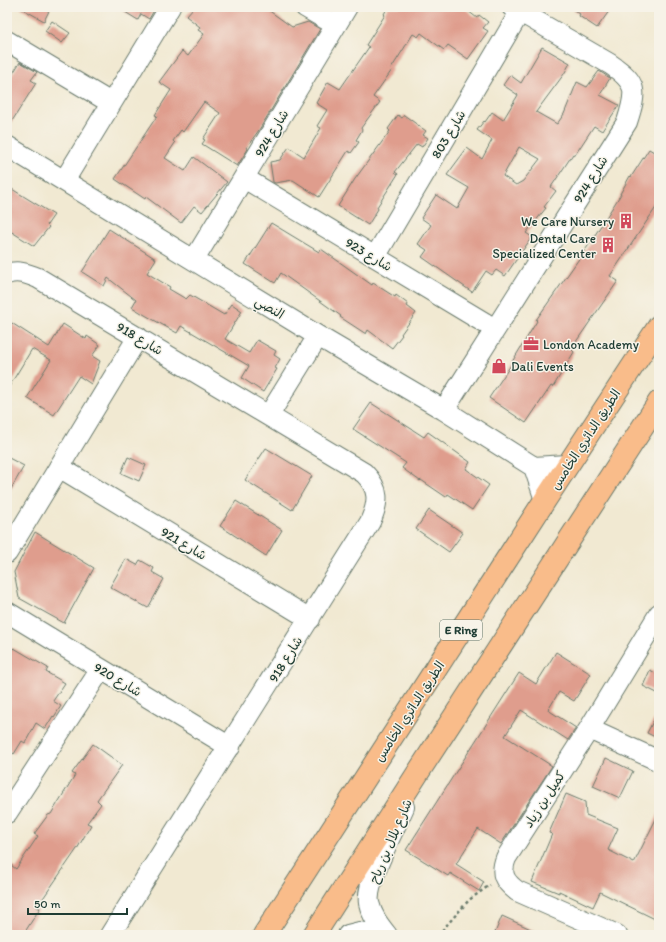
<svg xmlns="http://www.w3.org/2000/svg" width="666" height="942" viewBox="0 0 666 942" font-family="Itim,'Playpen Sans Arabic',sans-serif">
<rect width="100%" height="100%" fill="#f7f3e8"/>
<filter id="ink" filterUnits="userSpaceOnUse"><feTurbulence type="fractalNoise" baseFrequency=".025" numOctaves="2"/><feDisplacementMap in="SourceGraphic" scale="8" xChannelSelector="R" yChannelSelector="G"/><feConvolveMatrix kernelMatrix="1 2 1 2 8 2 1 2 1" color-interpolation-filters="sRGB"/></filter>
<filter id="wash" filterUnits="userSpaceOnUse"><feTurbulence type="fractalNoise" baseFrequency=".012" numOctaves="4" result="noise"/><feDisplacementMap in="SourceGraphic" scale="16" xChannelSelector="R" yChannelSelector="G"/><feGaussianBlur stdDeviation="0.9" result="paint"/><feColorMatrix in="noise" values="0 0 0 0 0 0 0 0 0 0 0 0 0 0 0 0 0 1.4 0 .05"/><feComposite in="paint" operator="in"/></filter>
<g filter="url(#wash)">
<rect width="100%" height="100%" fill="#f1e9d2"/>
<g id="blocks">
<path fill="#df9d8d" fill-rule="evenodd" d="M19,7H51L44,21Z
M117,7H156L149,19L141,14L138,20Z
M194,7H264L292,27L308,22L320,29L259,130L246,148L248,149L237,166L202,144L205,140L203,139L220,113L204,102L183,132L181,130L173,141L175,143L165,158L185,171L194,157L227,182L202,212L194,206L181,223L146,197L145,199L115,179L157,116L155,115L171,90L159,82L182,51L188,56L204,34L198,30L200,27L186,16Z
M388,7H463L477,18L479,15L488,22L483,28L488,31L468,59L448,45L444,50L421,33L418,37L413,34L391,69L392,70L373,97L380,102L361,128L362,130L356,140L359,142L351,153L348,151L319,197L293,180L275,183L273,182L270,162L280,160L289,147L304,157L321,128L317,126L327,110L316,103L328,82L340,89L369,47L366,45L385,15L384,14Z
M569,7H612L597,28L579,16L580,14Z
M52,21L70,33L62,43L45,31Z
M542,47L570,63L564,74L536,112L557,124L564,114L577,82L587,87L599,71L610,78L600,95L619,105L602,131L594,126L575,155L573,154L551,187L556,191L544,207L546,208L526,233L532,237L505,276L496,270L492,275L486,271L472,292L422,257L427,250L418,244L431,225L421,218L436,195L457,209L469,188L447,175L467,148L482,159L492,140L477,130L484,121L485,122L492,112L503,120L518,95L503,85L510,75L521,83ZM519,147L540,159L523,181L516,185L503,176Z
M20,62L37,72L31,80L36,83L7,129V83Z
M398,115L402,118L404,115L426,131L423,135L428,138L422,147L417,144L395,172L398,174L377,207L378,209L368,225L338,206L355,179L390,131L388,129Z
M649,149L659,155V203L610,276L618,281L571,349L574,352L553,387L551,386L526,423L489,398L513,362H512L537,321L536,320L588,246L621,194H620L630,176L631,177Z
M7,186L54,215L47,225L49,227L34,246L7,229Z
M271,223L319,252L321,249L372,285L373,283L395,297L396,295L408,304L407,306L416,313L401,334L402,335L392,348L368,330L366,334L340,317L341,316L281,273L275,283L245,264Z
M109,229L156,259L147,273L170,287L169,289L186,299L190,295L224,315L232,304L242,311L225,339L249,353L257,340L276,351L274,355L280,359L275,368L277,369L263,392L242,378L249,366L181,326L177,333L145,315L132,307L136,300L108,278L104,286L82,272Z
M7,320L49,347L63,324L86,339L87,336L100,345L92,356L100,361L91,384L79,376L54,415L27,398L51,360L32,349L7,390Z
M371,403L424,437L428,432L470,462L466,469L489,485L472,510L448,494L446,497L421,480L420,481L402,468L406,463L353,429Z
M266,448L312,476L292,510L245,480Z
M7,457L24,466L7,496Z
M128,457L146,465L139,481L121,473Z
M236,501L282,530L266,556L220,526Z
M429,510L463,533L449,552L416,529Z
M35,532L94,568L64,623L19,598L14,572Z
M126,559L137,565L140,560L154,568L152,572L164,579L148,608L110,587Z
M7,645L13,649L14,648L48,668L46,672L65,683L53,701L61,706L54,717L53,716L45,729L36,723L25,743L22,741L14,754L7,749Z
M556,652L591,674L574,701L559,692L548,710L576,728L568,740L521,710L505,736L552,766L501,844L478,829L456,864L484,882L479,891L450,873L448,876L406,850L519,673L536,684Z
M650,670L659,675V694L643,686Z
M659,710V739L647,733Z
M93,744L122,765L97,800L101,804L87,823L91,825L77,849L37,907L40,908L23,935H7V862L16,869L38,836L34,834L48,815L51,814L75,775L72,773Z
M606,758L633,771L620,798L593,786Z
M566,794L585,802L586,815L618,828L608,850L634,863L659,813V921L600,892L593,907L559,891V893L532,882L552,834L549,833Z
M502,916L544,935H494Z"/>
</g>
</g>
<g filter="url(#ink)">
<use href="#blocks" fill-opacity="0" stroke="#68796b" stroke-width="1"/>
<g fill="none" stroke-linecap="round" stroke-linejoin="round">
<defs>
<path id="minor" d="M305,7L336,25
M7,41L111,103
M7,146L318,336L444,410L534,467L567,465
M244,178L495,329
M64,181L170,7
M375,257L520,12
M194,260L347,7
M7,274C18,270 28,274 38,278L364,473C380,489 379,502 370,522L110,935
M444,410L627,122C637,91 638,83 610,64L512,7
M269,415L318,336
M59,467L310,619
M534,467L545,500
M7,553L138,337
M7,612L230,747
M589,729L659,761
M7,813L101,669
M348,935L360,932L378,935
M387,935C379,925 372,916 369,903C365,883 395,828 404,807
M617,935L517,891C504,881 500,874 506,858L589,729L659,614"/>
<path id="major" d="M264,935L545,500L659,326
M314,935L421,768L659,402"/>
</defs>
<use href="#minor" stroke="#68796b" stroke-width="22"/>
<use href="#major" stroke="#68796b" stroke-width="24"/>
<path stroke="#68796b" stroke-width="2.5" stroke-dasharray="3 3" stroke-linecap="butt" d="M438,935L469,900L490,885"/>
<use href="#minor" stroke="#fff" stroke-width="20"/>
<use href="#major" stroke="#f9bc8a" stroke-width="22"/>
</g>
</g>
<defs>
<symbol id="building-bare" viewBox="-9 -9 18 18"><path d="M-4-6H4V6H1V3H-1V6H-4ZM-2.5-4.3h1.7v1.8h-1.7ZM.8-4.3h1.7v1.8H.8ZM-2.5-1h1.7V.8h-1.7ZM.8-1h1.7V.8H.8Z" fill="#d1495b" stroke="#f7f3e8" stroke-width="2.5" paint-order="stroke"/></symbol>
<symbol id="office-bare" viewBox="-9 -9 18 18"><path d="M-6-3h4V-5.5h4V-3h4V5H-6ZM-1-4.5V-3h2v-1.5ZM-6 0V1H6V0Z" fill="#d1495b" stroke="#f7f3e8" stroke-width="2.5" paint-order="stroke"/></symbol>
<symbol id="shop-bare" viewBox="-9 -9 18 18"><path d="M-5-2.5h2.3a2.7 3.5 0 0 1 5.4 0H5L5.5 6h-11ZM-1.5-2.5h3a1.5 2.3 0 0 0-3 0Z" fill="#d1495b" stroke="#f7f3e8" stroke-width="2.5" paint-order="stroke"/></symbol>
</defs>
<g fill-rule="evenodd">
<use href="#building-bare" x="615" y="210" width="22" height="22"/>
<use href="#building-bare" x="597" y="234" width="22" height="22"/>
<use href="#office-bare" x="520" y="333" width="22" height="22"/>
<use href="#shop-bare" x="488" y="355" width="22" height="22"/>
</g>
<g text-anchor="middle" stroke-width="3" stroke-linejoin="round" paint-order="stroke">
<rect fill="#f7f3e8" stroke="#60746a" stroke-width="1" x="440" y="620" width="42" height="20" rx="3"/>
<g font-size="12" font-weight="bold" fill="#1f3d34">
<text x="461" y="634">E Ring</text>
</g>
<g font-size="13" fill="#1f3d34" stroke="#f7f3e8">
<text transform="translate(271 133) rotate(-59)" y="5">شارع 924</text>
<text transform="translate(448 134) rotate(-59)" y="5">شارع 803</text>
<text transform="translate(590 179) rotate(-58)" y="5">شارع 924</text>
<text transform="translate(369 254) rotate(31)" y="5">شارع 923</text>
<text transform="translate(270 307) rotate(31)" y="5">النصي</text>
<text transform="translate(140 338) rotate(31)" y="5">شارع 918</text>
<text transform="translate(585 439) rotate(-57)" y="5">الطريق الدائري الخامس</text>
<text transform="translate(184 543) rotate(31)" y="5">شارع 921</text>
<text transform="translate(285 659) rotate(-58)" y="5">شارع 918</text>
<text transform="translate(118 679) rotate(31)" y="5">شارع 920</text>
<text transform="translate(409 711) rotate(-57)" y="5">الطريق الدائري الخامس</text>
<text transform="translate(544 799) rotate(-57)" y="5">كميل بن زياد</text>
<text transform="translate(390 841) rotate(-67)" y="5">شارع بلال بن رباح</text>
</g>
<g font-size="13" fill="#1f3d34" stroke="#f7f3e8" text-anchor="end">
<text x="614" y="226">We Care Nursery</text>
<text x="596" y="243">Dental Care<tspan x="596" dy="15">Specialized Center</tspan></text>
<text x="543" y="349" text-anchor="start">London Academy</text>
<text x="511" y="371" text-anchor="start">Dali Events</text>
</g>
</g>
<rect width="666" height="942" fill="none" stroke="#f7f3e8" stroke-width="24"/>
<path d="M28 908v6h99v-6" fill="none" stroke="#1f3d34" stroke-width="2"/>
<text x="34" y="908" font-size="12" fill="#1f3d34" stroke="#f7f3e8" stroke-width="3" paint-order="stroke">50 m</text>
</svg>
